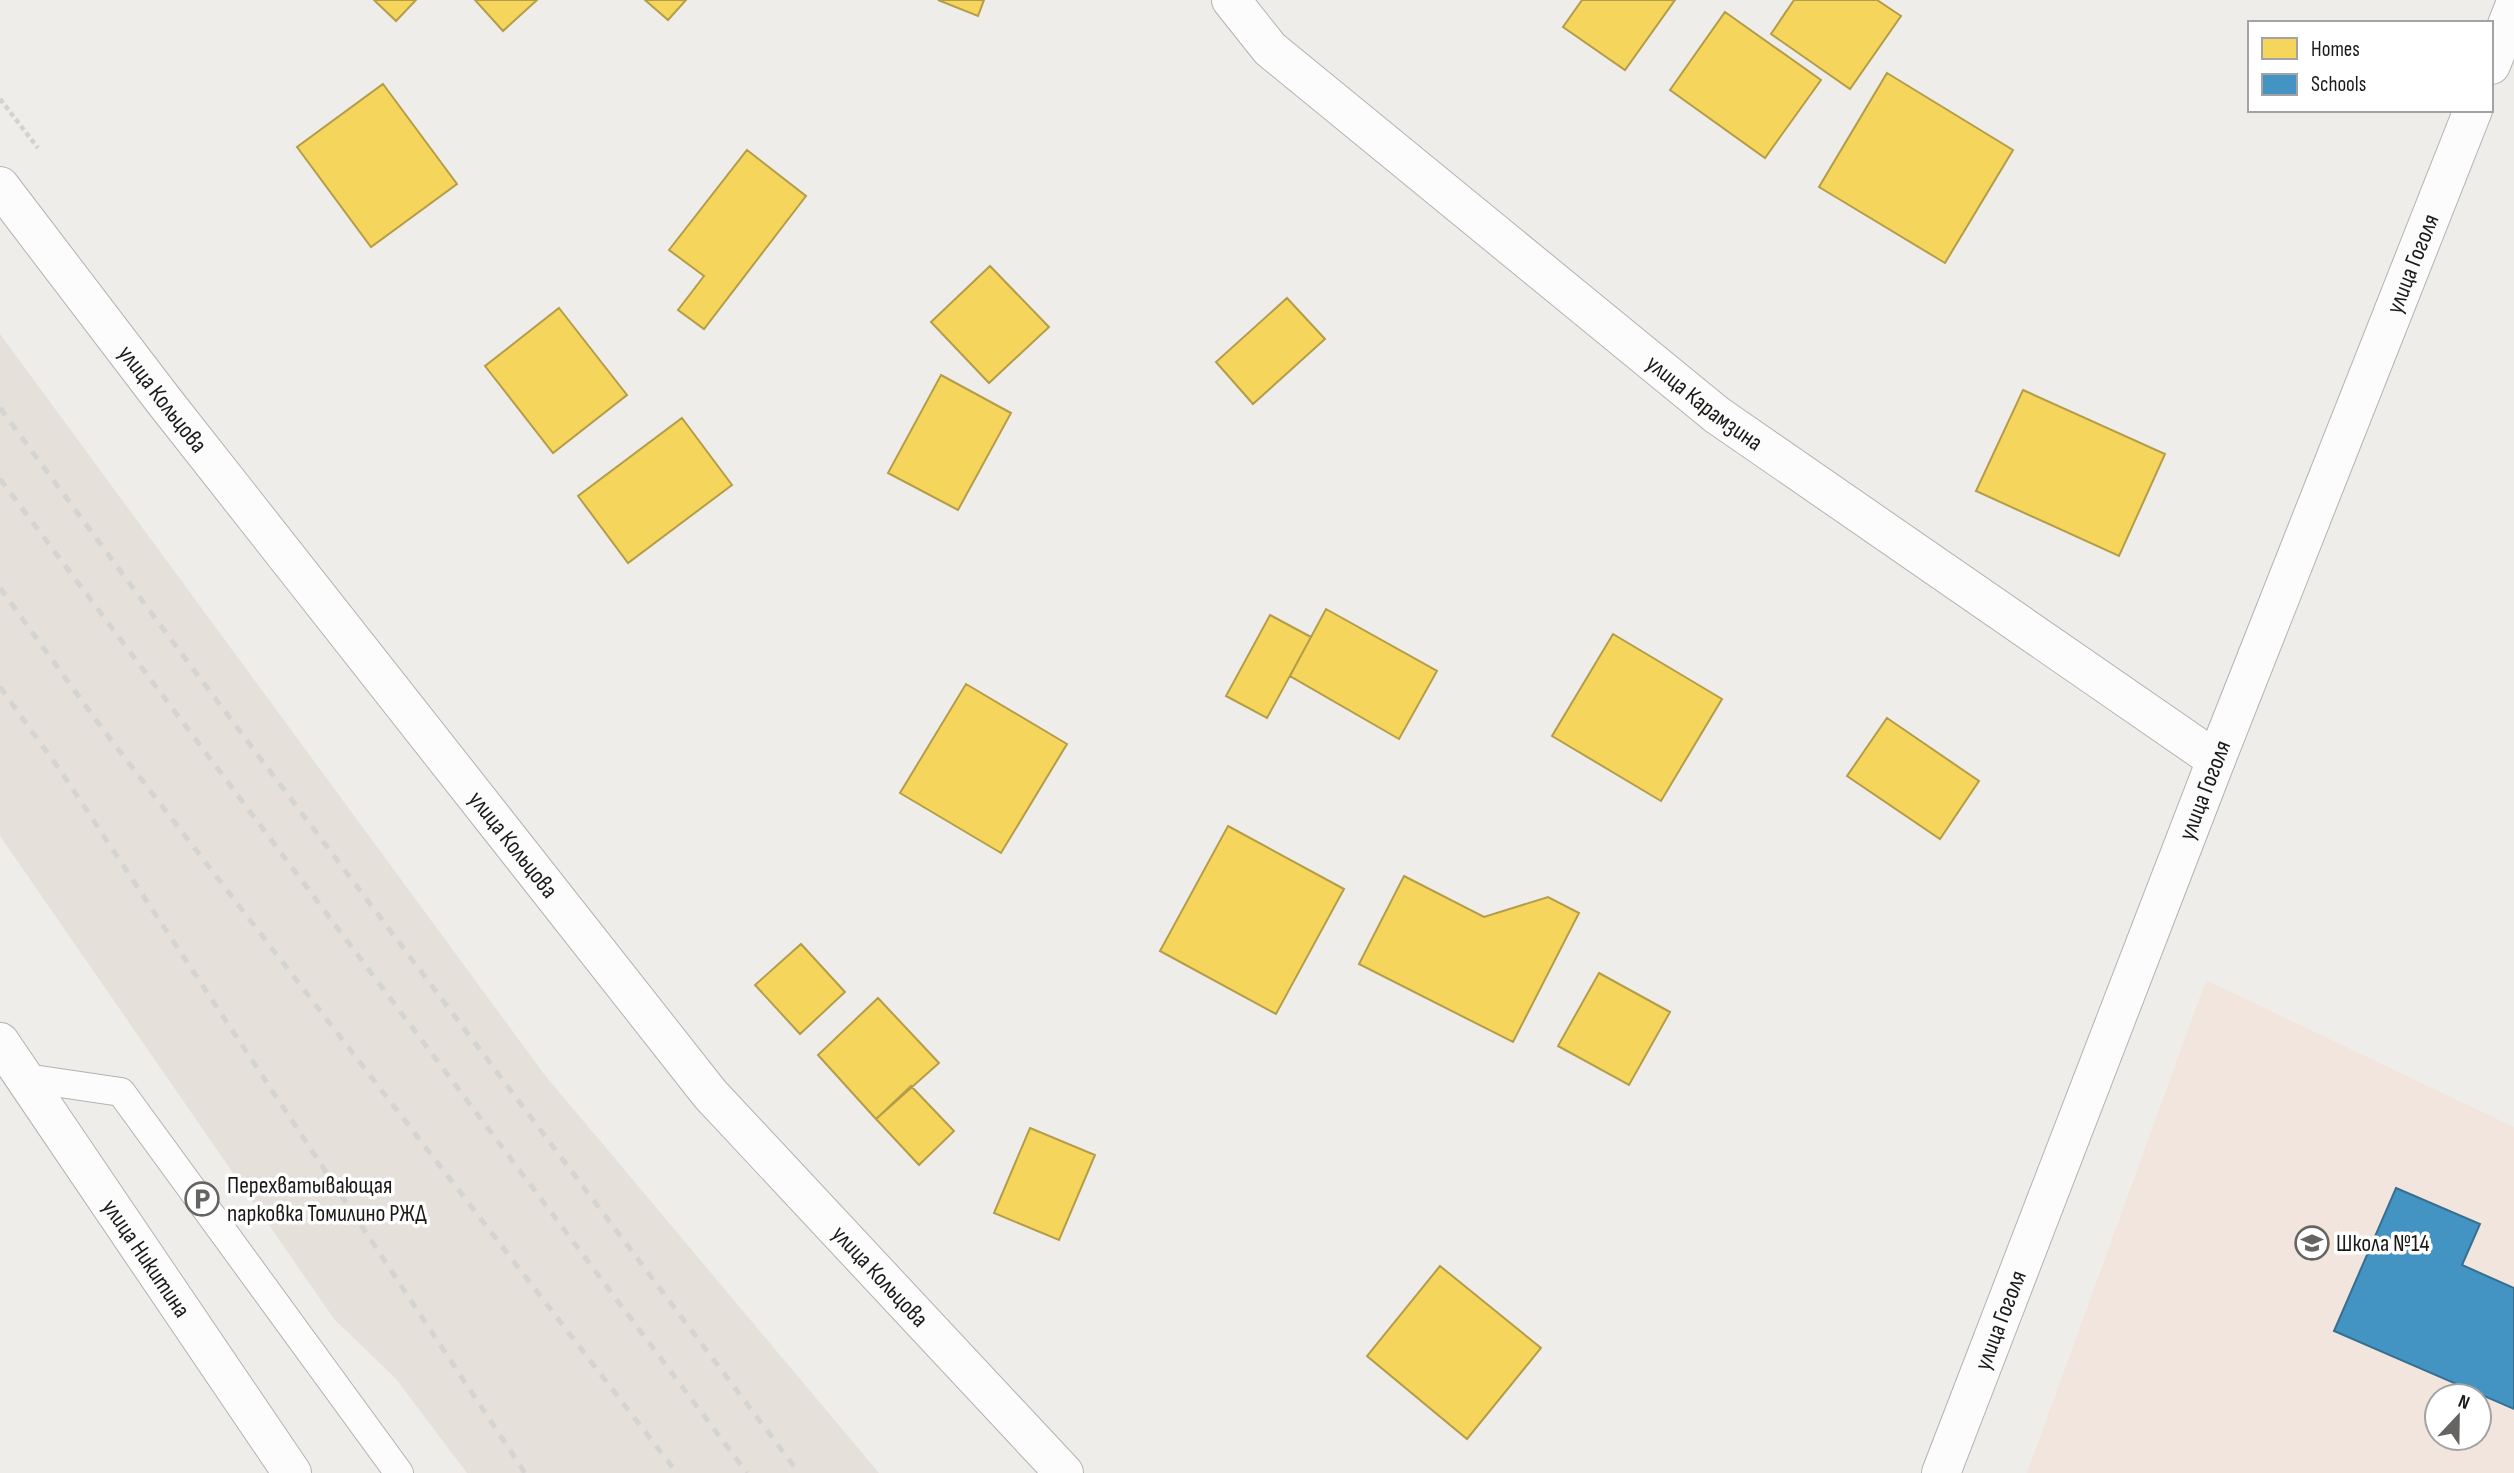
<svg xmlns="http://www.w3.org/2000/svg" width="2514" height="1473" viewBox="0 0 2514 1473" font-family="'Sofia Sans Condensed',sans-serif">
<rect width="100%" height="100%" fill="#efedea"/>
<path fill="#e5e0d9" d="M0,334L544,1074L879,1473H467L396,1379L334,1319L0,836Z"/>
<path fill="#f2e5dd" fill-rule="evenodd" d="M2206,980L2514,1127V1473H2027ZM2437,1396H2479V1438H2437Z"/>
<path fill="#f6d55c" stroke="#b49d48" stroke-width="2" d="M374,0H416L396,21Z
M475,0H537L503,31Z
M645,0H686L668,20Z
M938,0H984L978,16Z
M1582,0H1675L1625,70L1563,27Z
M1794,0H1877L1901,16L1850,89L1771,34Z
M1725,12L1821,80L1765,158L1670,90Z
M1887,73L2013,150L1945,263L1819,187Z
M383,84L457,184L371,247L297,147Z
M747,150L806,196L704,329L678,310L704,276L669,250Z
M990,266L1049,327L989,383L931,322Z
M1287,298L1325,339L1253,404L1216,362Z
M559,308L627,395L553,453L485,366Z
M941,375L1011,413L958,510L888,473Z
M2023,390L2165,454L2119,556L1976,491Z
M682,418L732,485L628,563L578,496Z
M1326,609L1437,671L1399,739L1290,676Z
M1270,615L1311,637L1267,718L1226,696Z
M1613,634L1722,699L1661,801L1552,736Z
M966,684L1067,744L1001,853L900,793Z
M1887,718L1979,781L1940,839L1847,776Z
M1228,826L1344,889L1276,1014L1160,951Z
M1404,876L1484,917L1548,897L1579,913L1513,1042L1359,964Z
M801,944L845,992L800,1034L755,985Z
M1599,973L1670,1012L1629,1085L1558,1046Z
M878,998L939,1063L876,1119L818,1055Z
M911,1086L954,1131L919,1165L876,1119Z
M1030,1128L1095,1155L1059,1240L994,1213Z
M1440,1266L1541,1348L1467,1439L1367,1356Z"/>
<path fill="#4393c3" stroke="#376f90" stroke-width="2" d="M2396,1188L2480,1224L2462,1265L2514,1288V1409L2334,1331Z"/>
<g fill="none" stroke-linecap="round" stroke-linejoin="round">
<defs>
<path id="service" d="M26,1078L121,1092L399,1473"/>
<g id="minor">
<path id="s1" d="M1231,0L1270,49L1717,415L2216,760"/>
</g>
<g id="tertiary">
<path d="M2491,65L2514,7"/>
<path id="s2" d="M0,186L164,401L710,1094L1064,1473"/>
<path id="s3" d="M1941,1473L2216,760L2473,110"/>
</g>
<g id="secondary">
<path id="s4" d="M0,1042L292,1473"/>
</g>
</defs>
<use href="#service" stroke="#b4b2b0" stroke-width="30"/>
<use href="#minor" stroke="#b4b2b0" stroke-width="40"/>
<use href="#tertiary" stroke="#b4b2b0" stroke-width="40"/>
<use href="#secondary" stroke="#b4b2b0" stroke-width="40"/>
<path stroke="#d2d2d1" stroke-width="4.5" stroke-dasharray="5 3.5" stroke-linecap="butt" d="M0,99L38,148"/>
<use href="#service" stroke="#fdfcfc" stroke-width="28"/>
<use href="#minor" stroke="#fdfcfc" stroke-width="38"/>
<use href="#tertiary" stroke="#fdfcfc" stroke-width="38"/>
<use href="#secondary" stroke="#fdfcfc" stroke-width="38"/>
<path stroke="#d4d4d3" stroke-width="5" stroke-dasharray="9 9" stroke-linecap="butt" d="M0,408L181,653L799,1473
M0,479L747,1473
M0,588L101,727L677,1473
M0,687L64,776L525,1473"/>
</g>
<defs>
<symbol id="parking-ring" viewBox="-11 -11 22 22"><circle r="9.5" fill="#fff" stroke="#656462" stroke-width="1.5"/><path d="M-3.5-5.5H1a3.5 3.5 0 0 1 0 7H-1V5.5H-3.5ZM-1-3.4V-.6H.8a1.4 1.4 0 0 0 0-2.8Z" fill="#656462"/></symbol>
<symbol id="school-ring" viewBox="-11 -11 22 22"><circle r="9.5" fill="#fff" stroke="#656462" stroke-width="1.5"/><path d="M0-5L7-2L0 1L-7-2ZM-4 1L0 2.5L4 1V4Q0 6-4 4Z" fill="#656462"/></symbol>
</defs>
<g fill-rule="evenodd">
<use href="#parking-ring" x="183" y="1180" width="38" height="38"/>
<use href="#school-ring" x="2293" y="1224" width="38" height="38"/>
</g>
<g text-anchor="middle" stroke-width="7" stroke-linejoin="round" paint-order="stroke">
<g font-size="24" fill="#1b1a18" stroke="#fff">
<text dy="8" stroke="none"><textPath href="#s3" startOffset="1298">улица Гоголя</textPath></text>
<text dy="8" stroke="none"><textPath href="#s2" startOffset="268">улица Кольцова</textPath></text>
<text dy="8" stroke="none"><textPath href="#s1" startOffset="623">улица Карамзина</textPath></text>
<text dy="8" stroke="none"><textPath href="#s3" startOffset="732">улица Гоголя</textPath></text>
<text dy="8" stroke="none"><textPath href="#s2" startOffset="835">улица Кольцова</textPath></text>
<text dy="8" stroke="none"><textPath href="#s4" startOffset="261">улица Никитина</textPath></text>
<text dy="8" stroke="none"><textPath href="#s2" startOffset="1402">улица Кольцова</textPath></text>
<text dy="8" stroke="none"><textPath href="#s3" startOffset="164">улица Гоголя</textPath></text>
</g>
<g font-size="24" fill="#1b1a18" stroke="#fff" text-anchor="start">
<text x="227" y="1193">Перехватывающая<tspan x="227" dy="28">парковка Томилино РЖД</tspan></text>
<text x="2336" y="1251">Школа №14</text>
</g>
</g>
<rect x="2248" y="21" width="245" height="91" fill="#ffffff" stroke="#a4a3a3" stroke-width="2"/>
<rect x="2262" y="38" width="35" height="21" fill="#f6d55c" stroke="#a4a3a3" stroke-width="2"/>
<text x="2311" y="56" font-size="21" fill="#1b1a18">Homes</text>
<rect x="2262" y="74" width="35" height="21" fill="#4393c3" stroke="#a4a3a3" stroke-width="2"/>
<text x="2311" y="91" font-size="21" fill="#1b1a18">Schools</text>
<g transform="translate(2458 1417) rotate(22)"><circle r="33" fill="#ffffff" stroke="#a4a3a3" stroke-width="2"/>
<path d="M0-5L12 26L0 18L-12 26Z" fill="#656462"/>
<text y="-10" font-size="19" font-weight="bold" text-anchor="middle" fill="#1b1a18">N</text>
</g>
</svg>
